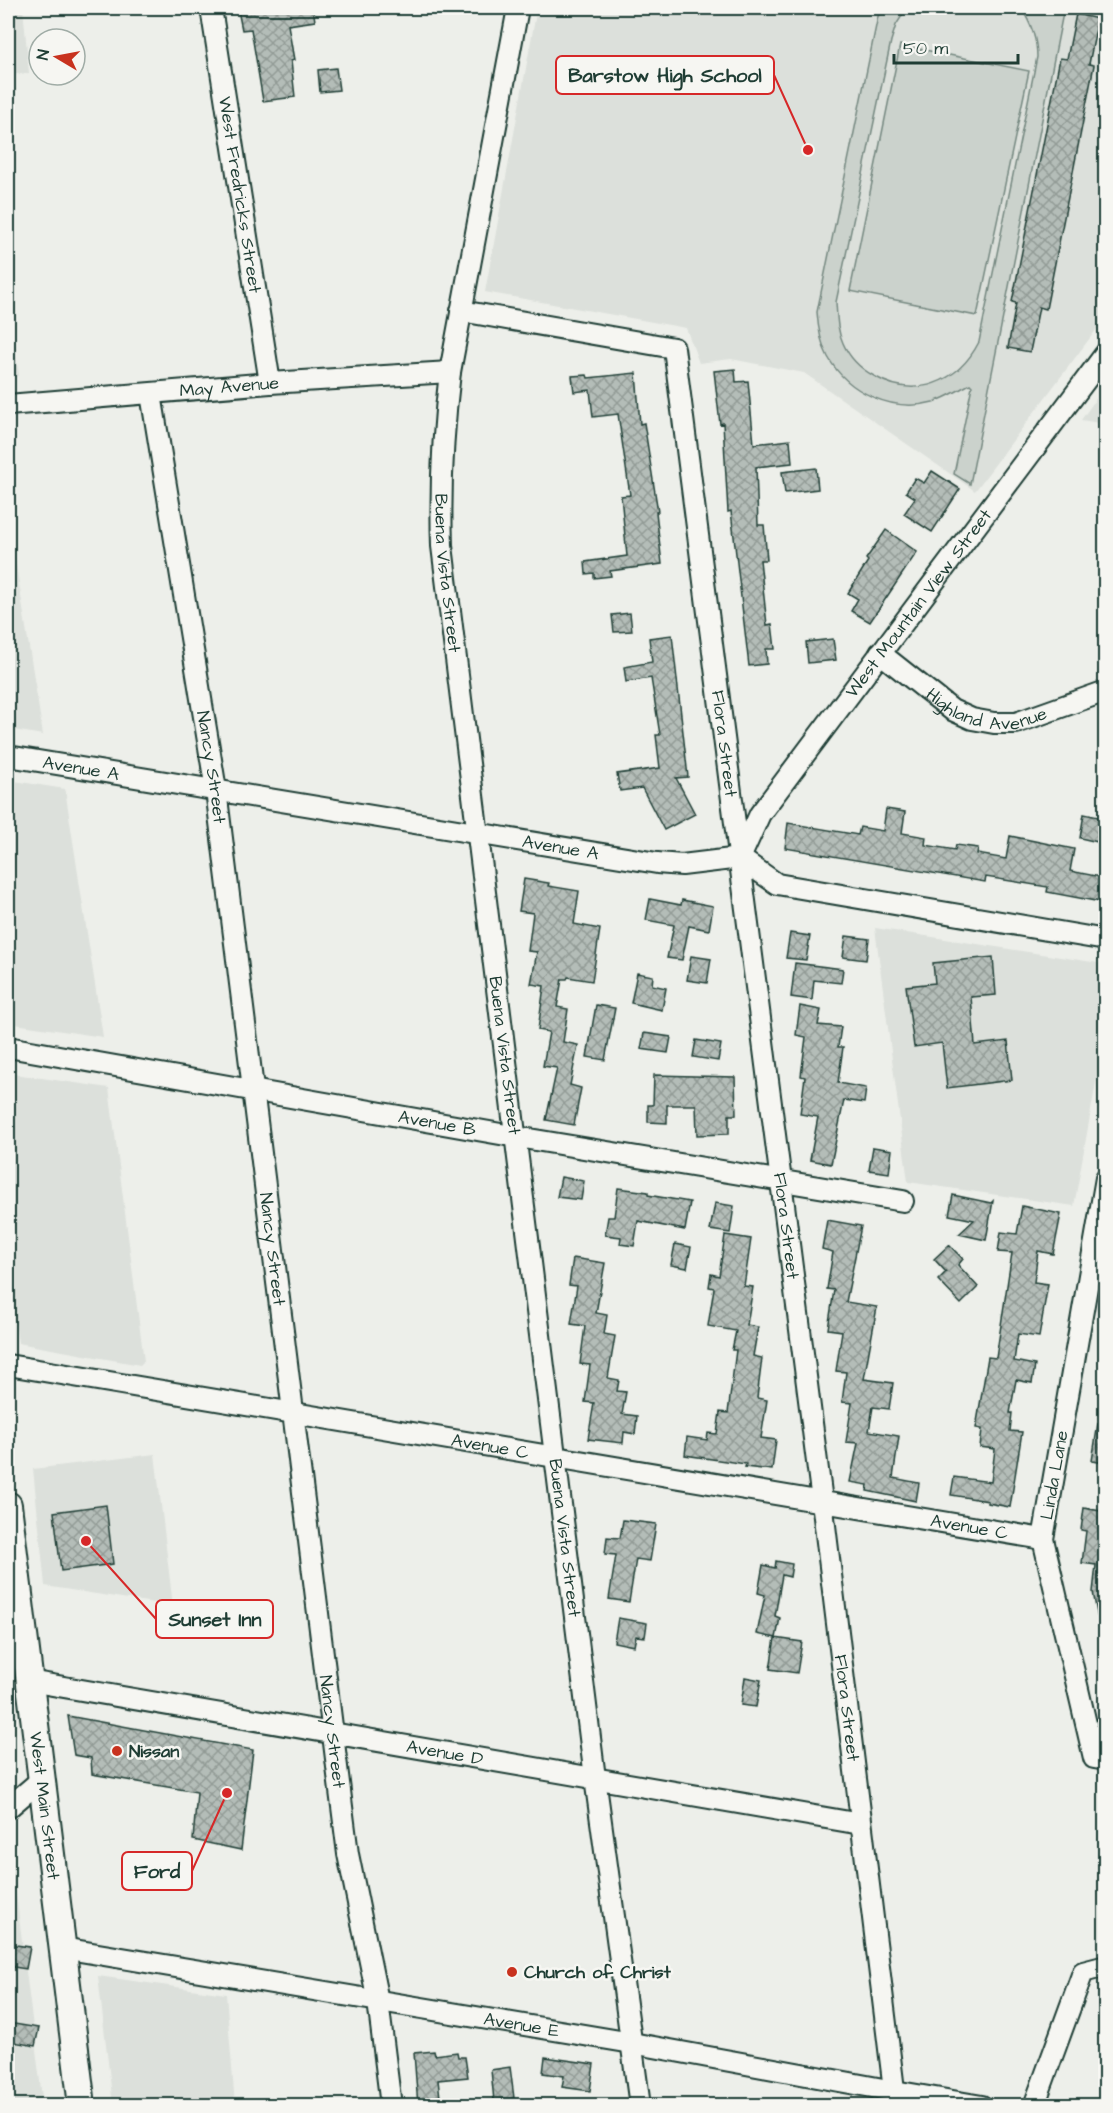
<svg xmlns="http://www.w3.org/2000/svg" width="1113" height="2113" viewBox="0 0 1113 2113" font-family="'Architects Daughter',sans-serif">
<defs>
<pattern id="building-cross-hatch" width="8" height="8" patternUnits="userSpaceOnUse" patternTransform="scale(1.5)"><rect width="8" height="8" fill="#b4bdb8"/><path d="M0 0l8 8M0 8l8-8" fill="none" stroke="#929b96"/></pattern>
</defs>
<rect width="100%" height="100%" fill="#edefea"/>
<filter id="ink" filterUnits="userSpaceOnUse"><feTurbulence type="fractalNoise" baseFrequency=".0167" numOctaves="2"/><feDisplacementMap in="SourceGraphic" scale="12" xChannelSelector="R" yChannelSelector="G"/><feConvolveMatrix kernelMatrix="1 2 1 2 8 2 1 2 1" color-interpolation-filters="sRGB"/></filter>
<g filter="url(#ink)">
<path fill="#dce0db" d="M8,8H23L29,73L8,75Z
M537,8H1105V318L975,491L804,373L731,359L699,363L686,328L485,292Z
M8,297L19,376L8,377Z
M1105,386V424L1081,420Z
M8,514L43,735L8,729Z
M8,780L65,789L103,1037L8,1023Z
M875,928L1105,964V1032L1074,1206L908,1182Z
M8,1073L109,1088L144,1361L140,1365L18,1343L8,1274Z
M155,1454L173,1606L45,1586L33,1469Z
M8,1831L43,2105H8Z
M98,1976L226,1994L235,2105H113Z"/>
<path fill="#cbd2cc" stroke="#758880" stroke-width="1.5" d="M884,8H907L896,25L891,41L836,302C837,316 837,330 843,343C849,357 861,369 874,376C915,400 958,383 979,342L1037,57C1037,38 1031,23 1021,8H1064L970,484L954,474L972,386L970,384C958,390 947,398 933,402C893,413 848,393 828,357C821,344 818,327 817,312L878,16Z
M900,45L1029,71L977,316L850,291Z"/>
<path fill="url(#building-cross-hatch)" stroke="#1f3d34" stroke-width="1.5" d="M251,8H313L315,21L288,25L294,60L291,61L295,97L263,101L251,29L242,30L238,10Z
M1076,14L1098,19L1089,64L1094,65L1046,309L1039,307L1030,352L1008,348L1016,303L1012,302L1060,58L1067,59Z
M336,68L339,90L320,92L318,70Z
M735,369L736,382L748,381L754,444L790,440L792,463L756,467L758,525H764L767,560H760L767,625L772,624L775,649H766L767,664L749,666L731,511L728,512L723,423L720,424L714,371Z
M636,373L640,424L644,423L658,512H656L662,564L610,571L611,576L594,578V573L586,574L585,562L627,556L621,496L630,495L618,414L593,417L590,390L574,392L572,376L587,375L588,378Z
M816,468L818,489L785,493L782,472Z
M932,471L960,489L932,532L904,514L915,498L906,492L915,478L924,483Z
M886,530L917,552L870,622L851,611L858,599L848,593L868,561L866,559Z
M630,613L632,631L614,632L612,615Z
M672,635L688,777L676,778L695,814L664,830L642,788L620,791L617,774L660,768L656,735H660L651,678L626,682L624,667L652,662L649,638Z
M833,639L836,660L808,663L806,642Z
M886,809L905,812L902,833L926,837L925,845L955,850L956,845L978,848L977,854L1006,859L1010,836L1074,849L1070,871L1106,878V903L1047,892L1048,887L986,877L985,882L785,848L788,823L858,835L860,827L883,831Z
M1084,814L1103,818L1098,842L1080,838Z
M524,879L549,883L548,886L579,891L574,924L600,929L592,981L568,977L567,979H562L557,1007L568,1009L563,1042L578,1045L570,1085L581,1088L574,1125L546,1120L557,1068L543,1066L549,1032L538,1030L544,986L531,984L537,952L528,951L533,913L519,911Z
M650,899L681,905L682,900L713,906L709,930L689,926L682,960L667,958L674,925L646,920Z
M790,933L810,936L806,960L786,958Z
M846,936L869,939L866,960L843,957Z
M691,956L711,959L707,983L687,980Z
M993,957L996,995L971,997L975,1045L1008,1041L1012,1080L947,1088L942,1043L914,1047L906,986L935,983L933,963Z
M795,963L843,969L841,983L814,980L812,1000L791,997Z
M637,973L653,976L652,985L666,988L662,1010L631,1003Z
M596,1005L615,1008L605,1060L587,1057Z
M800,1006L821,1010L818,1025L841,1027L838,1047H843L838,1083L866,1088L864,1103L844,1100L831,1164L810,1160L818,1117L800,1114L805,1077L801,1076L806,1037L796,1035Z
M644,1033L671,1037L668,1053L641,1049Z
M696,1040L721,1044L718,1061L693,1057Z
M654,1075L735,1077L736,1115H729V1134L697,1135L696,1105H667V1123L648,1122V1105H653Z
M873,1147L892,1150L889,1173L869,1170Z
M561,1177L584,1181L581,1200L557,1197Z
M618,1188L648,1192V1195L690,1202L685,1230L638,1221L634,1246L620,1244L621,1237L605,1235L608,1217H614Z
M953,1195L991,1203L993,1201L986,1240L959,1234L974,1220L949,1215Z
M715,1203L734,1206L730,1233L710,1230Z
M1022,1206L1061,1214L1053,1254L1038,1251L1034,1282L1048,1284L1039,1337L1018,1334L1014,1361L1035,1365L1032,1383L1016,1380L1010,1413H1012L1010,1431L1022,1432L1010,1507L988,1503V1501L951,1495L954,1477L991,1482L995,1449L980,1447L982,1429L976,1428L988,1357L996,1358L1012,1253L998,1252L1001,1232L1017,1234Z
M827,1220L861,1226L846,1302L877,1307L864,1379L893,1383L889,1409L873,1407L869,1431L899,1436L893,1478L919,1483L916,1501L867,1491L868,1485L850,1482L858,1443L846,1442L852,1403L842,1402L846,1372L836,1371L842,1331L828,1329L834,1290L827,1289L833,1252L822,1249Z
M725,1235L751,1239L744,1286L753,1287L747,1325L758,1327L753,1356L762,1358L757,1398L767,1400L761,1438L776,1440L772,1470L745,1467L746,1464L685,1455L687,1437L707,1440L708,1433L717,1434L720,1412L728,1413L736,1350H732L736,1331L708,1326L714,1288L709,1287L711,1274L719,1276Z
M675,1244L691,1247L687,1268L671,1265Z
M949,1245L963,1259L958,1265L978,1287L961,1304L938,1280L946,1272L934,1259Z
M573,1258L605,1263L596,1313L607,1315L604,1334L615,1336L608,1378L619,1380L617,1391L626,1392L622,1414L637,1416L635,1434L624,1432L623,1443L588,1439L594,1403L585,1402L590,1365L580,1364L585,1326L571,1324L577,1286L569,1285Z
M1098,1423L1106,1424V1463L1092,1461Z
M106,1505L113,1564L61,1571L54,1512Z
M1084,1508L1106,1512V1623L1099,1624L1093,1592L1096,1565L1082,1563L1086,1531L1081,1530Z
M623,1520L656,1524L650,1561L636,1559L629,1602L609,1599L616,1555L605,1554L607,1537L620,1538Z
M776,1561L792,1564L790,1577L782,1575L775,1616L780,1618L776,1638L757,1634L765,1595L758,1593L763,1565L775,1568Z
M618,1618L647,1623L645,1637L636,1636L634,1646L614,1642Z
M775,1638L802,1642L797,1673L770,1669Z
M745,1677L761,1680L756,1707L741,1705Z
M68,1716L253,1750L241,1850L193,1840L197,1792L92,1774L91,1758L74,1755Z
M8,1944L30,1947L26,1969L8,1966Z
M8,2023L39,2028L35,2046L8,2041Z
M434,2051L435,2055L457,2052L458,2057H465L468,2077L438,2080L441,2106H418L414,2053Z
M545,2057L594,2064L590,2091L562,2087L564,2076L543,2073Z
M510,2067L514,2098L494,2101L491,2070Z"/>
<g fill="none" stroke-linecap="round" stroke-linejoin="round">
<defs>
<g id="minor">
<path id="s1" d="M211,8L270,383"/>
<path id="s2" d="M518,8L450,372C443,430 440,487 442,546L595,1778L640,2106"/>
<path id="s3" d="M461,311L674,348L822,1501L896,2106"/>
<path id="s4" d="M151,394L216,790L339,1783L348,1854L378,2001L391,2106"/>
<path id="s5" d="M8,405L270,383L450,372"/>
<path id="s6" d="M880,653L952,710L972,719L994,723H1016L1106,691"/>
<path id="s7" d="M8,756L657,863L682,865L740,858L777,884L1106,940"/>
<path id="s8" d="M740,858L760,814L1106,353"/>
<path id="s9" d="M8,1047L517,1137L903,1201"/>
<path d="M1106,1178L1043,1539L1094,1758L1106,1760"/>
<path id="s10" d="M8,1365L1043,1539"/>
<path id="s11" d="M29,1681L861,1824"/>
<path d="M8,1808L42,1779"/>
<path id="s12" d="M62,1948L632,2043L894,2091L982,2106"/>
<path d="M1034,2106L1083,1972L1106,1966"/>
</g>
<g id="major">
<path id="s13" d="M8,1505L82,2106"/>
</g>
</defs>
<use href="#minor" stroke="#1f3d34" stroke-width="24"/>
<use href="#major" stroke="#1f3d34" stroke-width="30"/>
<use href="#minor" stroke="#f6f6f2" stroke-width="20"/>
<use href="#major" stroke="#f6f6f2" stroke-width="26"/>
</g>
</g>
<g fill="#c8321e" stroke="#f6f6f2" stroke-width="2">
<circle cx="117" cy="1751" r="6"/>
<circle cx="512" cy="1972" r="6"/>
</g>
<g text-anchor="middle" stroke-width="5" stroke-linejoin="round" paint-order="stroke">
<g font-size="18" fill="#1f3d34" stroke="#f6f6f2">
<text dy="6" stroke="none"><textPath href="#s1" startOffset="189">West Fredricks Street</textPath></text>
<text dy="6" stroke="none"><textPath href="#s5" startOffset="222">May Avenue</textPath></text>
<text dy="6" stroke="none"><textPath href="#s2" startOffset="572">Buena Vista Street</textPath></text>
<text dy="6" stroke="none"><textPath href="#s8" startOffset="312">West Mountain View Street</textPath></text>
<text dy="6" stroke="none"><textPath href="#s6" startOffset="126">Highland Avenue</textPath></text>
<text dy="6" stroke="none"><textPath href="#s3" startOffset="615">Flora Street</textPath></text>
<text dy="6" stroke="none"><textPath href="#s4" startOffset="378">Nancy Street</textPath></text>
<text dy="6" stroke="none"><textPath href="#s7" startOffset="74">Avenue A</textPath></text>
<text dy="6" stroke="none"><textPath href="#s7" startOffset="560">Avenue A</textPath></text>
<text dy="6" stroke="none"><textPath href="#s2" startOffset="1058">Buena Vista Street</textPath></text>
<text dy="6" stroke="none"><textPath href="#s9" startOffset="436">Avenue B</textPath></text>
<text dy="6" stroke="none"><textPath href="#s3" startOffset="1101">Flora Street</textPath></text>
<text dy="6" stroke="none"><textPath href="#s4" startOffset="864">Nancy Street</textPath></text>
<text dy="6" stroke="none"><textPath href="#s10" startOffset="489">Avenue C</textPath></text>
<text transform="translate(1054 1475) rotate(-80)" y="6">Linda Lane</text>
<text dy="6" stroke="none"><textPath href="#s10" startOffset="975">Avenue C</textPath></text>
<text dy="6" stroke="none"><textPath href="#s2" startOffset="1544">Buena Vista Street</textPath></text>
<text dy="6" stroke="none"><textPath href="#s3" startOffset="1587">Flora Street</textPath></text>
<text dy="6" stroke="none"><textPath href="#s4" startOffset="1350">Nancy Street</textPath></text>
<text dy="6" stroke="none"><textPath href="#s11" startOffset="422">Avenue D</textPath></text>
<text dy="6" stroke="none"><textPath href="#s13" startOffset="303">West Main Street</textPath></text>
<text dy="6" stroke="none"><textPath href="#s12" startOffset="466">Avenue E</textPath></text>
</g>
<g font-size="18" font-weight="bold" fill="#1f3d34" stroke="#f6f6f2" text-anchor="start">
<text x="129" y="1757">Nissan</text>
<text x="524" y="1978">Church of Christ</text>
</g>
</g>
<path fill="none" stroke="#d62828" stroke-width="2" d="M808 150L774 75M86 1541L156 1619M227 1793L192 1871"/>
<g fill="#d62828" stroke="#f6f6f2" stroke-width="2">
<circle cx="808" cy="150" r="6"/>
<circle cx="86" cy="1541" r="6"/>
<circle cx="227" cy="1793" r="6"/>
</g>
<g fill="#f6f6f2" stroke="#d62828" stroke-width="2">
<rect x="556" y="56" width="218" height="38" rx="6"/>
<rect x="156" y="1600" width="117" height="38" rx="6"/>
<rect x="122" y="1852" width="70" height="38" rx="6"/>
</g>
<g font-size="20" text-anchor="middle" font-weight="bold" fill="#1f3d34">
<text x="665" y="82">Barstow High School</text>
<text x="215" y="1626">Sunset Inn</text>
<text x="157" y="1878">Ford</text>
</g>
<rect width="1113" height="2113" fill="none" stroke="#f6f6f2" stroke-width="30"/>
<rect x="15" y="15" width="1083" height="2083" fill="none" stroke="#1f3d34" stroke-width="2" filter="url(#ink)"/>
<g transform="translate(57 57) rotate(280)"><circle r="28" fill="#f6f6f2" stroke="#a0aca6" stroke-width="1.5"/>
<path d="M0-4.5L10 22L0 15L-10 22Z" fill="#c8321e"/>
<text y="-9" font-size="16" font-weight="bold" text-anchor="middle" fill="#1f3d34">N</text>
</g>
<path d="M894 54v9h124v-9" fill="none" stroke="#1f3d34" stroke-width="3"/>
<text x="903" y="54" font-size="18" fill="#1f3d34" stroke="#f6f6f2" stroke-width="4.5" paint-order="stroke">50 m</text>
</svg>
